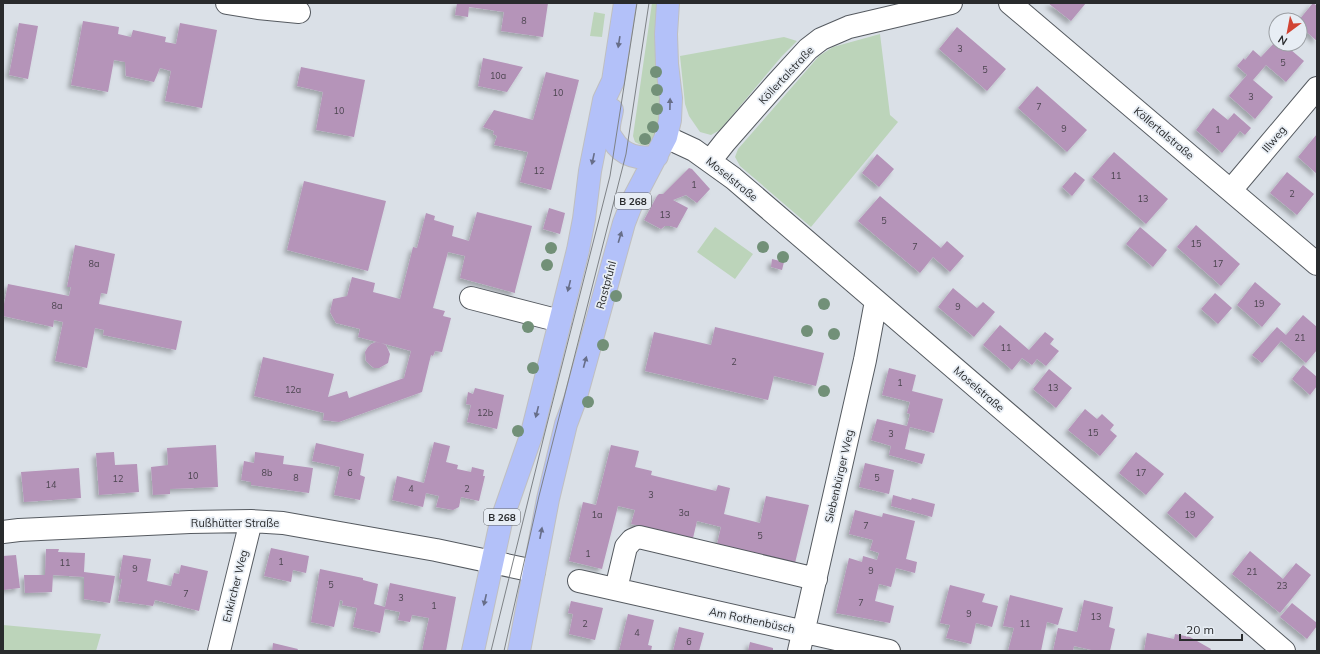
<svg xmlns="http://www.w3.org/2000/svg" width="1320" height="654" viewBox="0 0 1320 654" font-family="Mulish,sans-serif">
<defs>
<filter id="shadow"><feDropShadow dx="-3.5" dy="3.5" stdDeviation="2" flood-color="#0004"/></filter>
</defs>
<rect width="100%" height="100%" fill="#dae0e7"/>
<path fill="#bcd4ba" d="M652,3H661L663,108L654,140L648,145H641L635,142L633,136Z
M594,12L605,14L602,37L590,36Z
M880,34L890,115L898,122L811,227L740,166L735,157L738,149L819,56L833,47Z
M784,37L797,41L782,56L720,130L711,135L700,132L689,116L685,104L680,56Z
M715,227L753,254L735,279L697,252Z
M3,625L101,634L96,651H3Z"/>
<path fill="#b594b9" filter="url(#shadow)" d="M457,3H548L543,37L501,31L504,12L469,7L468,17L455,15Z
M1048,3H1086L1071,21Z
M1313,3L1317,6V41L1302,28L1300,30V20H1299Z
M83,21L119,27L118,34L131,37L133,30L166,37L165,42L176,44L180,23L217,30L202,108L165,101L171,71L160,68L154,82L126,76L125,62L114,60L108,92L71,85Z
M19,23L38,26L28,79L9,75Z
M957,27L1006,69L987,91L939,49Z
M1276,41V44H1284L1304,61L1286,82L1266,65L1253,80L1273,97L1255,119L1229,96L1247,75L1237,66L1244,58L1245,60L1253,50L1261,57Z
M483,58L523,67L507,92L478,86Z
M301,67L365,80L354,137L316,130L323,92L297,86Z
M546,72L579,80L551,190L520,182L528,152L494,145L497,136L493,134L494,131L483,127L494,110L533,120Z
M1037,86L1087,130L1067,152L1018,108Z
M1213,108L1228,120L1234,113L1251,128L1245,135L1240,131L1222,153L1196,130Z
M1317,134V174L1298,157Z
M1114,152L1168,199L1146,224L1092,177Z
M877,154L894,169L879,187L862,173Z
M689,168L692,169L710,189L697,203L686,195L673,200L688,208L677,228L670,226H665L661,229L644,220L657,196L659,194H663Z
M1075,172L1085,180L1072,196L1062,187Z
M1287,172L1314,194L1297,215L1270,193Z
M304,181L386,201L368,271L287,250Z
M880,196L941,248L947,241L964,256L950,272L933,257L920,273L858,221Z
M549,208L565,213L560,234L543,229Z
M477,212L532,226L515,291V293L460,278L465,256L448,252L433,308L445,311L443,316L451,318L442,352L435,351L433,356L431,355L422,392L339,422L323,420L324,413L254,396L263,357L334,374L328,397L347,391L349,398L404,378L411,351L381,343L386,345L390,354L388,363L379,368H374L370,365L366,361L365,352L368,347L371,344L376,342L381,343L358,337L360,329L336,323L330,312L333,299L347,296L352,277L375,283L373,292L400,299L413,247L417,248L426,213L435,216L434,220L454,226L452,236L469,241Z
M1196,225L1240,264L1221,286L1177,247Z
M1140,227L1167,250L1153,267L1126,244Z
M75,245L115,254L107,294L101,293L99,304L182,321L176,350L103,335L104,330L95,328L87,368L55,361L63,322L54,320L53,327L3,316V309L8,284L69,296L71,287H67Z
M772,259L784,262L782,270L771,267Z
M1255,282L1281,304L1262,327L1237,305Z
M953,288L977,308L983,302L995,312L974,337L938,307Z
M1215,293L1232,308L1218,324L1201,309Z
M1303,315L1317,327V350L1306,363L1281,341L1262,363L1252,355L1277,327L1286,335Z
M1000,325L1029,350L1045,332L1054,339L1050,344L1059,351L1046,366L1037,359L1032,365L1022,358L1012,370L983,345Z
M715,327L824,353L816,386L774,376L768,400L645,371L654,332L711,345Z
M1303,365L1317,377V386L1310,395L1292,379Z
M889,368L916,375L912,391L943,399L934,433L910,427L905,449L925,454L922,464L889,455L891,446L871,440L877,419L907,426L910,414L907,413L910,402L882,395Z
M1049,369L1072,388L1056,408L1033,389Z
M475,388L504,395L497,429L467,422L471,405L466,404L468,392L473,394Z
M1085,409L1097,419L1102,414L1114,425L1110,430L1117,436L1100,456L1068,430Z
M434,442L450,446L446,462L458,465L457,469L471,472L472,467L484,470L483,476H485L479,501L461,497L459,507L453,510L436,507L439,496L426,493L423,507L392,500L397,476L424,483Z
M316,443L364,454L360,475L365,477L360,500L334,495L340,467L312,461Z
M216,445L218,487L170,489V494L153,495L151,467L168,465L167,448Z
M611,445L639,451L635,467L652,471L651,475L716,491L718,485L730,488L724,514L760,523L766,496L809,505L795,563L717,544L721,527L697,521L693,538L631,524L635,510L618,506L602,569L569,561L583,502L596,505Z
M114,452L115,465L137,464L139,492L99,495L96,453Z
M255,452L284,456L283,464L313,468L309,493L251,485V482L241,480L244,461L254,463Z
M1136,452L1164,474L1146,495L1119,473Z
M865,463L894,470L889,494L859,487Z
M79,468L81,498L24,502L21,472Z
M1185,492L1214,517L1196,538L1167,513Z
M893,495L911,500L912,498L935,504L932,517L891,506Z
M855,510L882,517L883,513L915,521L906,559L917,562L915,573L896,568L891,587L879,584L875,601L894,606L890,623L836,613L849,558L862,562L863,556L877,560L879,553L870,550L873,540L849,534Z
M271,548L309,556L306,573L293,570L291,582L264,576Z
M46,549H59L58,552L85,553L84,572L115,576L110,603L84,599V577L53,575L52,592L25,593L24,575H45Z
M1250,551L1283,579L1296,563L1311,575L1280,613L1232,574Z
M16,555L20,588L3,590V556Z
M123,555L151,559L147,581L171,586L174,573L179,574L181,565L208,571L199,611L155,600L153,606L118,601L122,579H119Z
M320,569L363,578V580L378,584L374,604L385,607L390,583L456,597L446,651H422L429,618L412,615L410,622L398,620L400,612L385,609L380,633L361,629L353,627L357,608L342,605L343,601L340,600L334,627L311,622Z
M950,585L985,594L982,602L998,606L992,627L976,623L971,644L946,638L950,625L940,623Z
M1010,595L1063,608L1058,625L1047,622L1041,651H1008L1014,628L1003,626Z
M1084,600L1113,607L1109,627L1115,629L1110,651H1096L1074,646L1073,651H1053L1058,628L1077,632Z
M571,601L603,608L595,640L569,634L573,614L568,613Z
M1292,603L1317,623V626L1307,639L1280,617Z
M628,614L654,620L648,645L652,646L651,651H619Z
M679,627L704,633L699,651H673Z
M1147,633L1174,639L1175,634L1190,637L1211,649L1210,651H1144Z
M750,642L773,648V651H748Z
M273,643L298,649L297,651H272Z"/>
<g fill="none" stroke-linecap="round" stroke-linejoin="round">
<defs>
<path id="minor" d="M227,3L258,8L299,12
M1010,3L1317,264
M666,137L694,150L733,178L1284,651
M710,161L725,142L776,84L808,49L821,39L849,27L951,3
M1231,190L1317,88
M471,298L560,321
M3,532L19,530L190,522L251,521L283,523L436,550L534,571
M579,581L889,651
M616,589L626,547L632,540L639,537L816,579
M219,651L251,521
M799,651L865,360L876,301"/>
<path id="major" d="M612,110C611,117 608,125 609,132C609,135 611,137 613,140C622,156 640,160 657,156
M473,651L501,522L532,433L578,250L584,219L590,171L604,100L613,81L625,3
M519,651L548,499L566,424L575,400L624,223L633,200L666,137L670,120L671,98L667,64L666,34L668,3"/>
</defs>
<use href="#minor" stroke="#555a60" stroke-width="24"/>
<use href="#major" stroke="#bfbfc0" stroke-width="24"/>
<use href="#minor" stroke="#fff" stroke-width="22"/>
<use href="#major" stroke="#b3c1f9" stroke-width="22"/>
<path stroke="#7e8286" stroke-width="1" d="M491,651L544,436L610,176L637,3
M504,651L539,496L626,154L649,3"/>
</g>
<g fill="#729078">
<circle cx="656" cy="72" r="6"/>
<circle cx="657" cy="90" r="6"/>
<circle cx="657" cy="109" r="6"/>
<circle cx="653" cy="127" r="6"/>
<circle cx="645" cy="139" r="6"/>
<circle cx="763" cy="247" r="6"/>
<circle cx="551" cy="248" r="6"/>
<circle cx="783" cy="257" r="6"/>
<circle cx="547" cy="265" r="6"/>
<circle cx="616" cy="296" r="6"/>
<circle cx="824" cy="304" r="6"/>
<circle cx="528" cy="327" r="6"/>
<circle cx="807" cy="331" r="6"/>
<circle cx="834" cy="334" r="6"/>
<circle cx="603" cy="345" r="6"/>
<circle cx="533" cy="368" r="6"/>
<circle cx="824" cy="391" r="6"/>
<circle cx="588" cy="402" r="6"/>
<circle cx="518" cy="431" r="6"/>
</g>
<defs><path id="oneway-solid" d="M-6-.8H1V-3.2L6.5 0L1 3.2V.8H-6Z"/></defs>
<g fill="#676e89">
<use href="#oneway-solid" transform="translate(619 42) rotate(99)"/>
<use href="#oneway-solid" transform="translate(670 104) rotate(-89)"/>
<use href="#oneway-solid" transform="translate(593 159) rotate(102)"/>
<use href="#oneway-solid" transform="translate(620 237) rotate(-73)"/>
<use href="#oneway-solid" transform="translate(569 286) rotate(104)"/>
<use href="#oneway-solid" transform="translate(585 362) rotate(-75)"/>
<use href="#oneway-solid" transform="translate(537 412) rotate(104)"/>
<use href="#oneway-solid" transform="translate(541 533) rotate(-79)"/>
<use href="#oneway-solid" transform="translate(485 600) rotate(103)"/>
</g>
<g text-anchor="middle" stroke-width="3.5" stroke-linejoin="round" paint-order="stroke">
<g font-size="9" fill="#4c4550">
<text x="524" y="24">8</text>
<text x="960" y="52">3</text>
<text x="1283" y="66">5</text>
<text x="985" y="73">5</text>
<text x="498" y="79">10a</text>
<text x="558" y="96">10</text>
<text x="1251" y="100">3</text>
<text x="1039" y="110">7</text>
<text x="339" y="114">10</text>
<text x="1064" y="132">9</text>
<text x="1218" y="133">1</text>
<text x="539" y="174">12</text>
<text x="1116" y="179">11</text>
<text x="694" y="188">1</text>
<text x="1292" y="197">2</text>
<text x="1143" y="202">13</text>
<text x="665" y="218">13</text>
<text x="884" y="224">5</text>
<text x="1196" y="247">15</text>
<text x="915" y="250">7</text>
<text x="94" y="267">8a</text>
<text x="1218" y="267">17</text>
<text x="1259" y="307">19</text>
<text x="57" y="309">8a</text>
<text x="958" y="310">9</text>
<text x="1300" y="341">21</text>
<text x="1006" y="351">11</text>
<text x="734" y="365">2</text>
<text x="900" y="386">1</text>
<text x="1053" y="391">13</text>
<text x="293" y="393">12a</text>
<text x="485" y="416">12b</text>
<text x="1093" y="436">15</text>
<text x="891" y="437">3</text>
<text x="267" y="476">8b</text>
<text x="350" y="476">6</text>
<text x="1141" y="476">17</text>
<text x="193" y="479">10</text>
<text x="296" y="481">8</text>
<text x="877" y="481">5</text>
<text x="118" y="482">12</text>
<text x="51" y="488">14</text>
<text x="411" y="492">4</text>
<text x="467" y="492">2</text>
<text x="651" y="498">3</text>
<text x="684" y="516">3a</text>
<text x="597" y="518">1a</text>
<text x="1190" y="518">19</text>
<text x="866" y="529">7</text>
<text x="760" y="539">5</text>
<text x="588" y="557">1</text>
<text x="281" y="565">1</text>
<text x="65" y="566">11</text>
<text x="135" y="572">9</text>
<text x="871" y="574">9</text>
<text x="1252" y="575">21</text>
<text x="331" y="588">5</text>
<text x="1282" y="589">23</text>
<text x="186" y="597">7</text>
<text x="401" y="601">3</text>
<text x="861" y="606">7</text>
<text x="434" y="609">1</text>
<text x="969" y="617">9</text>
<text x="1096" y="620">13</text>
<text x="585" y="627">2</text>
<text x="1025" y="627">11</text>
<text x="637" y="636">4</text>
<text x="689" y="645">6</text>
</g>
<g fill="#e7edf4" stroke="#626569" stroke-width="1">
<rect x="615" y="193" width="36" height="16" rx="3"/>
<rect x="484" y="509" width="36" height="16" rx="3"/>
</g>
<g font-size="10" font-weight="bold" fill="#292b2d">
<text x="633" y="205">B 268</text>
<text x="502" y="521">B 268</text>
</g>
<g font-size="11" fill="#292b2d" stroke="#e7edf4">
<text transform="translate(786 75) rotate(-47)" y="4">Köllertalstraße</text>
<text transform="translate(1164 133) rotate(40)" y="4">Köllertalstraße</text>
<text transform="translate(1274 139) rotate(-50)" y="4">Illweg</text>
<text transform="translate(732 179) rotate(39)" y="4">Moselstraße</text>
<text transform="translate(606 285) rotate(-75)" y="4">Rastpfuhl</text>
<text transform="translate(979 389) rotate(41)" y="4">Moselstraße</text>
<text transform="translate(839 476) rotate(-77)" y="4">Siebenbürger Weg</text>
<text x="235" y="527">Rußhütter Straße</text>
<text transform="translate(235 586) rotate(-76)" y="4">Enkircher Weg</text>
<text transform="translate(752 620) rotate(12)" y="4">Am Rothenbüsch</text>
</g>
</g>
<rect width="1320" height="654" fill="none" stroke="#292b2d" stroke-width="8"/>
<g transform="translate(1288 32) rotate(212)"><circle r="19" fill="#e7edf4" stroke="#9b9fa4"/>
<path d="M0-3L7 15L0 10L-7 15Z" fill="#d14434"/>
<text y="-6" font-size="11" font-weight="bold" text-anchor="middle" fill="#292b2d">N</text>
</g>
<path d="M1180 634v6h62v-6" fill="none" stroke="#292b2d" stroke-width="2"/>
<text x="1186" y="634" font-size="12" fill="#292b2d" stroke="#e7edf4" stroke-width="3" paint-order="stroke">20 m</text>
</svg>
